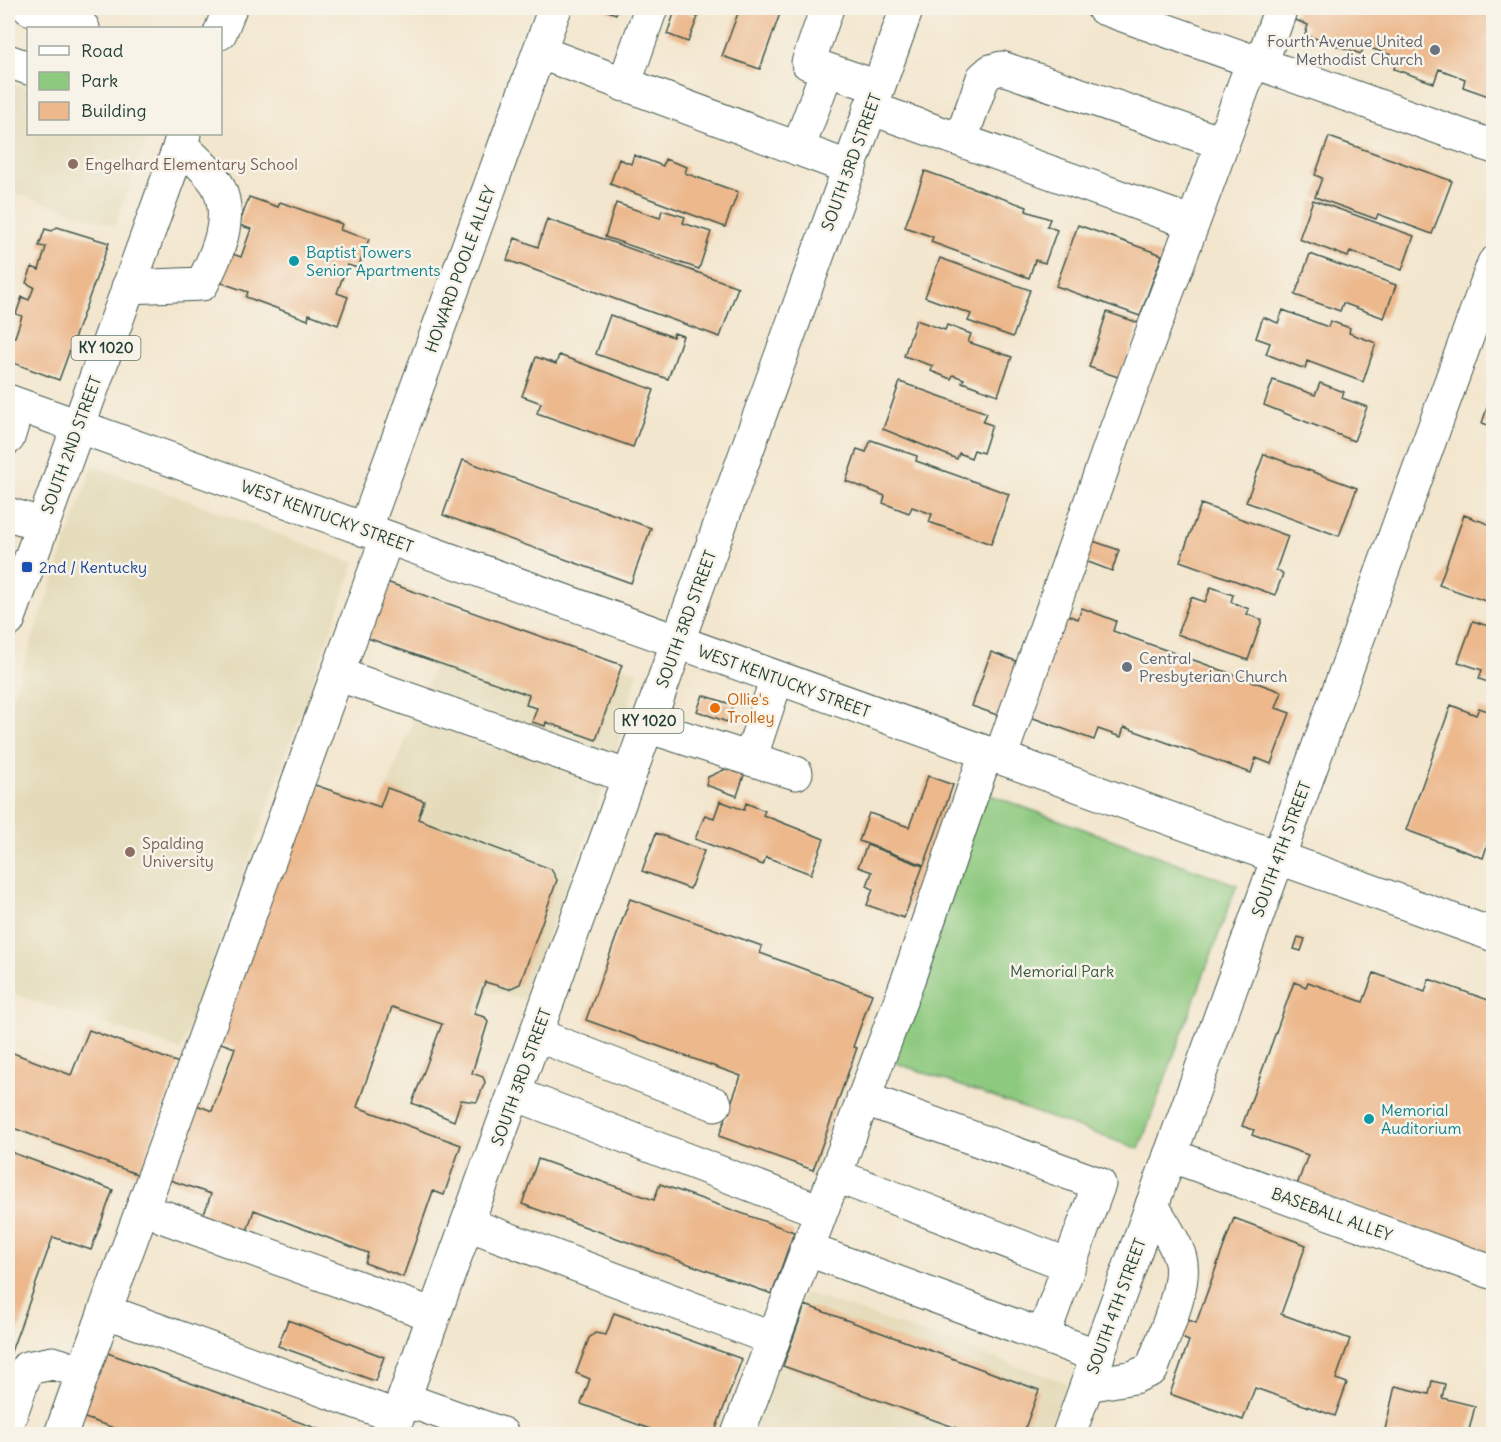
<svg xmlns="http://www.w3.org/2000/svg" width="1501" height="1442" viewBox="0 0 1501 1442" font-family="Delius,sans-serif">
<rect width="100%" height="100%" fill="#f7f3e8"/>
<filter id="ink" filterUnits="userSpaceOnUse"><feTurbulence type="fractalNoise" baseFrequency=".0167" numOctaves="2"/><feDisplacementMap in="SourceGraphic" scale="12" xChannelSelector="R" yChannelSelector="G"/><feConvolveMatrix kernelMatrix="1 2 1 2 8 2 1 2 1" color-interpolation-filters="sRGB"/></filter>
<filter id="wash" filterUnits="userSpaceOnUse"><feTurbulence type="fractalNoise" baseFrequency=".008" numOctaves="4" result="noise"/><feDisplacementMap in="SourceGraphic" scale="24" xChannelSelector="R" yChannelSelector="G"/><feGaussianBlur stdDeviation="1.35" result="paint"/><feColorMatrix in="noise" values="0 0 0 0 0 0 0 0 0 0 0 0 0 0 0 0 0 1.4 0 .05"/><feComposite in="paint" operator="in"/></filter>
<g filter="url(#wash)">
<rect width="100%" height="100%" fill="#f3e6ce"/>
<path fill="#e4dbba" d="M8,81L28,89V134L148,135L115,226L18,194L8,195Z
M93,465L355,563L181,1050L8,992V711Z
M380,579L638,672L615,756L525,999L489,991L472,1031L442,1024L459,971L380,807L436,662Z
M804,1292L1067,1383L1047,1434H749Z"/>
<path fill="#8dc97f" stroke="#56835a" stroke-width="1.5" d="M985,793L1237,885L1139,1149L888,1060Z"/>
<g id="blocks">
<path fill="#ecb88c" d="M600,8H618L616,14Z
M676,8L698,17L688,42L667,34Z
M740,8H782L760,69L722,56Z
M1297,8H1494V98L1463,87L1465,79L1439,69L1434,83L1394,69L1395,65L1389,60L1391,55L1364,46L1361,54L1305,35L1308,25L1293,19Z
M1329,137L1452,181L1432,234L1378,214L1376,219L1315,197L1322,178L1315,175Z
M634,155L663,166L665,159L687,167L685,173L738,192L725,227L610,184L619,159L631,164Z
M925,171L1027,207L1026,211L1050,219L1047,226L1057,230L1045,263L1035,260L1029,278L931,242L933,237L905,227Z
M249,197L278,207L280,202L342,224L340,230L369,239L358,268L347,265L337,293L348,297L338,325L309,314L308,320L246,297L248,292L219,282L230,253L241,257L251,229L239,225Z
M1313,200L1414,236L1402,270L1350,251L1348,257L1299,239Z
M616,203L660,218L662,210L685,217L683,223L711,232L699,269L605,237Z
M547,219L738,287L720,337L507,260L515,238L538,247Z
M1078,225L1162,255L1140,316L1056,286Z
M57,227L109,243L59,380L8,361V336L15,337L22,316L16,314L22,297L29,300L34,287L26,283L32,267L39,270L46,247L39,246L45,229L52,231Z
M1310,254L1396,285L1384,318L1343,303L1340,311L1295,295Z
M940,258L1030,290L1013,337L968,321L971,314L925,297Z
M1283,310L1328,327L1330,321L1350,328L1349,333L1376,343L1363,382L1307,361L1305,369L1266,354L1270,343L1256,338L1263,317L1278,323Z
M1107,312L1139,323L1121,378L1089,367Z
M610,315L673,337L674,333L683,336L668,379L596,354Z
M916,320L945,330L947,325L971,334L968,342L1012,357L998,395L962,382L964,379L953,375L951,379L931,371L933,366L904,356Z
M559,355L654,390L633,447L537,413L541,403L522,396L536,357L556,364Z
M1273,380L1315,395L1320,383L1344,392L1342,398L1367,407L1354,441L1264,405Z
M900,382L987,413L983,422L992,425L983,453L974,450L971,458L959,453L957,459L883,429Z
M1493,390H1494V427L1482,423Z
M871,440L917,456L916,461L1009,494L991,544L929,522L932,514L912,507L909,513L883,503L885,496L846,481L857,449L866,452Z
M1264,454L1357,488L1339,536L1246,502Z
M463,460L651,528L631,583L443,515Z
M1201,504L1288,536L1276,570L1283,574L1275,595L1180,561Z
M1464,515L1494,526V604L1439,585Z
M1090,540L1119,550L1112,571L1083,560Z
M378,579L622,665L596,740L546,722L545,726L532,722L537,708L526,705L529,695L359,635Z
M1211,587L1233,595L1231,602L1249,609L1247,614L1262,620L1248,660L1177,634L1191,597L1205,602Z
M1082,608L1116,621L1113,631L1282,692L1276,708L1290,713L1271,764L1256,758L1251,773L1124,727L1121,737L1098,729L1094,740L1025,715L1062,613L1078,619Z
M1473,621L1494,628V684L1479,679L1482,670L1458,662Z
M991,652L1019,662L1000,716L972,706Z
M703,695L733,705L727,722L697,711Z
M1451,705L1476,715L1479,708L1494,713V825L1483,858L1406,830Z
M739,763L747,766L737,796L706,785L708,777Z
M928,776L953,785L924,865L859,841L869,813L909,827Z
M309,783L380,807L387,788L424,801L418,819L551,869L557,880L520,984L509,989L485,982L474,1014L485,1017L488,1022L472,1073L483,1077L485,1082L477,1102L461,1100L454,1121L412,1103L442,1024L392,1007L357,1107L461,1145L444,1195L433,1191L403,1277L365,1263L368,1253L254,1210L247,1231L202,1220L211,1194L167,1179L194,1104L212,1111L235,1048L218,1042Z
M720,801L744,810L746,803L765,811L763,815L824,839L811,874L766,857L763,865L695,839L705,815L714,818Z
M656,833L704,851L690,889L642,871Z
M867,845L923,866L904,918L867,905L873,889L867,886L872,872L858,867Z
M630,899L762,946L760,953L872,994L853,1047L857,1048L813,1170L719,1136L741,1076L586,1020Z
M1298,937L1305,939L1301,951L1294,949Z
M1374,973L1425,992L1429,979L1494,1002V1256L1297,1185L1308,1155L1252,1135L1254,1130L1242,1126L1294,982L1306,987L1308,982L1363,1002Z
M89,1030L179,1063L139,1175L8,1126V1051L71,1075Z
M8,1151L113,1190L91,1250L53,1237L8,1360Z
M538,1159L654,1200L660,1184L794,1232L772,1294L522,1204Z
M1234,1218L1306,1245L1281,1314L1350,1339L1336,1379L1347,1383L1335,1416L1255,1388L1243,1420L1170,1394L1189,1341L1170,1333L1176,1315L1196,1323Z
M805,1305L1039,1390L1023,1434H973L783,1366Z
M614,1313L742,1359L714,1434H664L581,1404L590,1379L576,1373L589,1338L595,1333L606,1335Z
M288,1320L384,1357L375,1381L278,1346Z
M102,1351L332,1434H132L79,1416Z
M1432,1381L1445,1384L1442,1398L1475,1406L1468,1434H1384L1395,1386L1429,1394Z"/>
</g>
</g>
<g filter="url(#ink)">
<use href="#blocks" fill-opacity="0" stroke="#3f564b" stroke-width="1.5"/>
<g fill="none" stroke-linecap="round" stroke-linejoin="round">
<defs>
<path id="minor" d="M29,8L83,28
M827,8L808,63L878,87
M1103,8L1494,147
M539,52L850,168
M8,61L28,68
M1261,64L1281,8
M624,85L651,8
M870,108L1193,223
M961,139L983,78L991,71L1002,68L1222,143
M798,149L827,70
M128,287L202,284C217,255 234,218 218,186C210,171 192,157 180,144
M8,401L1494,935
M8,438L18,405
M8,514L41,524
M365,530L555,8
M337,674L629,777
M647,726L750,759L777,678
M1000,758L1113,438L1253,61
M750,759L796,773
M537,1035L715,1104
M515,1094L820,1211
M863,1098L1099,1184L1043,1336
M1170,1155L1494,1273
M834,1175L1069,1265
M164,1217L434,1315
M468,1224L773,1339
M806,1249L1098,1356
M105,1311L387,538
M1087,1385L1134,1377L1152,1369C1161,1341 1188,1286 1180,1258C1175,1240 1161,1222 1152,1205
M404,1399L502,1434
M8,1422L27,1368L53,1363L83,1372
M61,1434L105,1311L398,1417
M738,1434L908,980L986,753"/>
<path id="major" d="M220,33L230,8
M8,621L184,134
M391,1434L907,8
M1069,1434L1494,263"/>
</defs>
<use href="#minor" stroke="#3f564b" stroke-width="35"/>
<use href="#major" stroke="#3f564b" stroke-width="35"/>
<use href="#minor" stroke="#fff" stroke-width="33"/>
<use href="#major" stroke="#fff" stroke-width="33"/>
</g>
</g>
<g fill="#6b7280" stroke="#f7f3e8" stroke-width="2">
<circle cx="1435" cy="50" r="6"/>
<circle cx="1127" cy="667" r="6"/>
</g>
<g fill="#8d6e63" stroke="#f7f3e8" stroke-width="2">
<circle cx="73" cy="164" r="6"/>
<circle cx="130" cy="852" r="6"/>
</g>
<g fill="#0f9aa8" stroke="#f7f3e8" stroke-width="2">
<circle cx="294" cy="261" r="6"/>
<circle cx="1369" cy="1119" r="6"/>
</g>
<rect fill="#1a4fb4" stroke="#f7f3e8" stroke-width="2" x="21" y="561" width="12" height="12" rx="3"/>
<circle fill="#e8710a" stroke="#f7f3e8" stroke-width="2" cx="715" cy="708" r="6"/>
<g text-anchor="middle" stroke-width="5" stroke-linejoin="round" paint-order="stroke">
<g fill="#f7f3e8" stroke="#60746a" stroke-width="1.5">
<rect x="71.5" y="336" width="69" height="24" rx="4.5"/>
<rect x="614.5" y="709" width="69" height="24" rx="4.5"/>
</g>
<g font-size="15" font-weight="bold" fill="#1f3d34">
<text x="106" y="353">KY 1020</text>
<text x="649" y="726">KY 1020</text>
</g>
<g font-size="16" fill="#5b616d" stroke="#f7f3e8" text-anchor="end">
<text x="1423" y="47">Fourth Avenue United<tspan x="1423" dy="18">Methodist Church</tspan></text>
<text x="1139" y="664" text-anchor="start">Central<tspan x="1139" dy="18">Presbyterian Church</tspan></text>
</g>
<g font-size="16" fill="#1f3d34" stroke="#f7f3e8">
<text transform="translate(851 162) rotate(-70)" y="6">SOUTH 3RD STREET</text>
<text transform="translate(460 269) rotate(-70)" y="6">HOWARD POOLE ALLEY</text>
<text transform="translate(71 445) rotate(-70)" y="6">SOUTH 2ND STREET</text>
<text transform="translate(327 516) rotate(20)" y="6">WEST KENTUCKY STREET</text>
<text transform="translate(686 619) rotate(-70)" y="6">SOUTH 3RD STREET</text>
<text transform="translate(784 681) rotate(20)" y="6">WEST KENTUCKY STREET</text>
<text transform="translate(1281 849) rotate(-70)" y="6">SOUTH 4TH STREET</text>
<text transform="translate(521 1077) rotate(-70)" y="6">SOUTH 3RD STREET</text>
<text transform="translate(1332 1214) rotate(20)" y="6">BASEBALL ALLEY</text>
<text transform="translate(1116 1306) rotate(-70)" y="6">SOUTH 4TH STREET</text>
</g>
<g font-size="16" fill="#785e54" stroke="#f7f3e8" text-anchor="start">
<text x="85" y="170">Engelhard Elementary School</text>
<text x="142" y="849">Spalding<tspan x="142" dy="18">University</tspan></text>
</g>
<g font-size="16" fill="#0d838f" stroke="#f7f3e8" text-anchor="start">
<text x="306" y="258">Baptist Towers<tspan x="306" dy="18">Senior Apartments</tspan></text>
<text x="1381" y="1116">Memorial<tspan x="1381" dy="18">Auditorium</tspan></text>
</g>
<g font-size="16" fill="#164399" stroke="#f7f3e8" text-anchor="start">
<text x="39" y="573">2nd / Kentucky</text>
</g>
<g font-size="16" fill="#c56008" stroke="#f7f3e8" text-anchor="start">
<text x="727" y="705">Ollie's<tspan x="727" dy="18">Trolley</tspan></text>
</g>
<g font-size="16" fill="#355943" stroke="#f7f3e8">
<text x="1062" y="977">Memorial Park</text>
</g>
</g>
<rect width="1501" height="1442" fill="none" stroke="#f7f3e8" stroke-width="30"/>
<rect x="27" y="27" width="195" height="108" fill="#f7f3e8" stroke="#a1aaa0" stroke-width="1.5"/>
<rect x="39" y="46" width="30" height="9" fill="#ffffff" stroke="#a1aaa0" stroke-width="1.5"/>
<text x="81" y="57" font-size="18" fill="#1f3d34">Road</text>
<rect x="39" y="72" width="30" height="18" fill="#8dc97f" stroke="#a1aaa0" stroke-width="1.5"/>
<text x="81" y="87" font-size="18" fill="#1f3d34">Park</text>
<rect x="39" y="102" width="30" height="18" fill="#ecb88c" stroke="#a1aaa0" stroke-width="1.5"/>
<text x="81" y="117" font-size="18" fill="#1f3d34">Building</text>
</svg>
